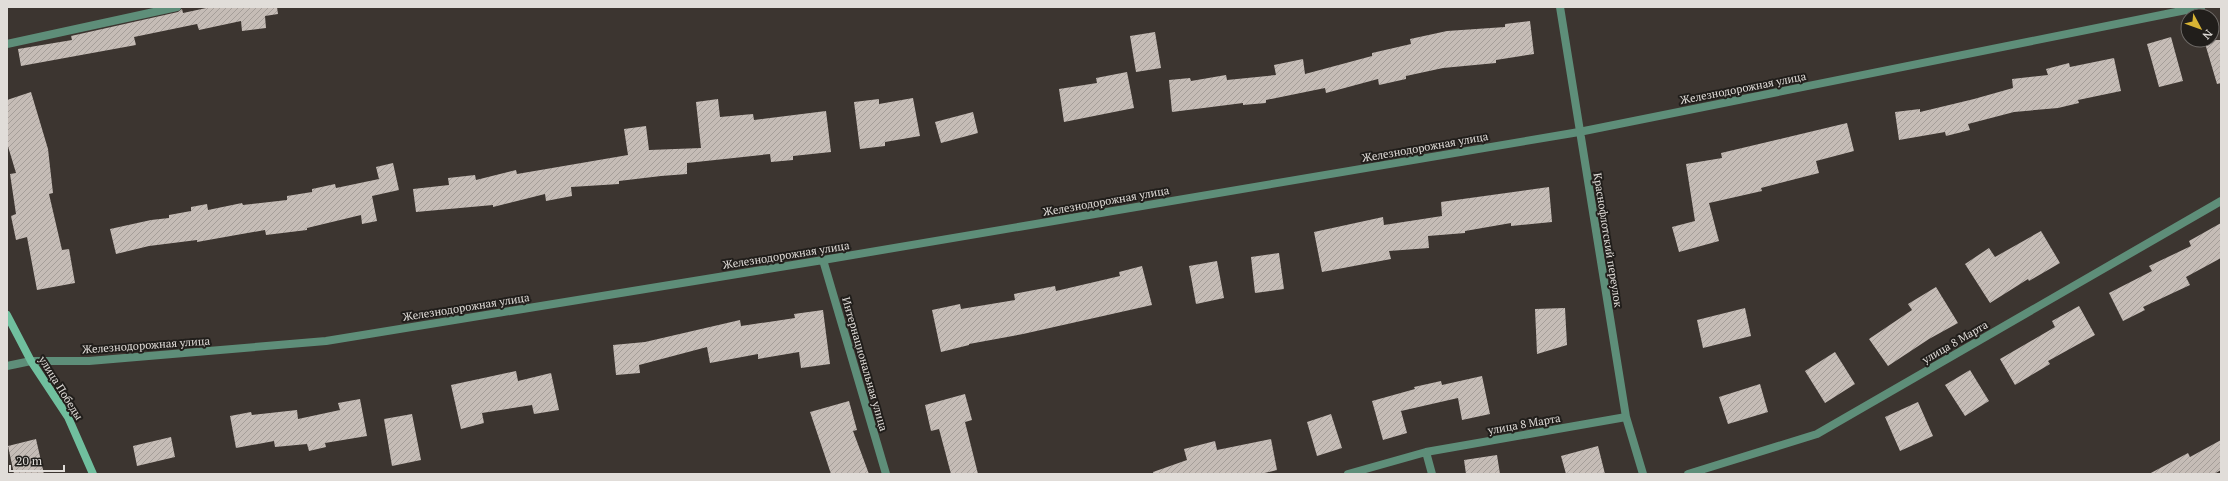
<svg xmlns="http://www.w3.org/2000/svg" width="2228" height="481" viewBox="0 0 2228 481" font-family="'PT Serif',serif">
<defs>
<pattern id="building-hatch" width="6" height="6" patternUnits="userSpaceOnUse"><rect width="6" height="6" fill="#c5bcb6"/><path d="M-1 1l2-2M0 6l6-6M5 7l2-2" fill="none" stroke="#a59e99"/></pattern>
</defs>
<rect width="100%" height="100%" fill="#3c3530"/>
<path fill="url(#building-hatch)" d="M211,7H277L278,14L265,16L266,28L242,31L241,21L199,30L197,24L134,37L136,45L21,66L18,49L72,40L71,36L178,12L182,9L183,13Z
M1530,21L1534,54L1496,60V63L1443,68L1406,76V79L1379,85L1378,79L1326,93L1325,88L1266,100V103L1243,105V103L1172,112L1169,80L1190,78L1191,81L1226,75L1227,80L1276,75L1274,65L1303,59L1305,74L1372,56V53L1411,44L1410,39L1447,31L1505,27V24Z
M1155,32L1161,68L1136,72L1130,36Z
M2171,37L2183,81L2159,87L2147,44Z
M2204,40H2221V83L2217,84Z
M2114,58L2121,91L2078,100L2079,103L2058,108L2014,112L1968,124L1970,130L1946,136L1945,132L1899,140L1895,112L1920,109V112L1974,99L2013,88L2012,79L2048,75L2046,69L2069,63L2070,67Z
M1127,72L1134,108L1064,122L1059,89L1097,83L1096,78Z
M31,92L48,149L53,193L49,194L62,250L69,249L75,283L37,290L27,237L16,240L11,216L16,214L10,174L16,173L7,143V100Z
M913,98L920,136L885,142V146L860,149L854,102L879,99V104Z
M718,99L720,117L753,114L754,120L826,111L831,152L793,156V160L771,162L770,154L687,163V174L661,176L619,181V184L571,187L572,196L546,201L545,194L493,207V205L416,212L413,189L449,185L448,178L475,175L476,180L516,170L517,174L628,155L624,129L646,126L649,150L701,148L696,102Z
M973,112L978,133L941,143L935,122Z
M1847,123L1854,151L1816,161L1819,173L1761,188L1762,191L1709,203L1719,241L1679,252L1672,227L1695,221L1686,164L1722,158L1721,153Z
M393,163L399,190L372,196L377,221L362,224L361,215L307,228V230L266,235L265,230L197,242V240L149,246L116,254L110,229L151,220L169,218V215L191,211V207L207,204L208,210L242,203L243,205L287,200V196L312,192V189L335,184L336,188L379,179L376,167Z
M1549,187L1552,222L1511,226V223L1465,231V233L1428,236L1429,248L1389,251L1391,259L1322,272L1314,232L1383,217L1384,225L1442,216L1441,202Z
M2221,223V258L2186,277L2190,285L2143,307L2145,310L2123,321L2109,293L2152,271L2149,266L2191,246L2189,241Z
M2041,231L2060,263L2029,281L2028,279L1990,303L1965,264L1989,248L1995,257Z
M1279,253L1284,289L1255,293L1251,257Z
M1217,261L1224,298L1196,304L1189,266Z
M1142,266L1152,305L1023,334L969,344V345L941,352L932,310L960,304L961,309L1015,300L1014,294L1055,286L1056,291L1120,276L1119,272Z
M1936,287L1958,323L1929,339L1888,366L1869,339L1912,310L1908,304Z
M2079,306L2095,335L2048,361L2050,364L2015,385L2000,359L2055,327L2052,321Z
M1565,308L1567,345L1537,354L1535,309Z
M1745,308L1751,336L1703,348L1697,320Z
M823,310L830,364L801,368L799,352L758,359V354L710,363L707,347L639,365L640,373L616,375L613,345L645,342L740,320L741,326L795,318L794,314Z
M1835,352L1855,384L1825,403L1805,371Z
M1970,370L1989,401L1965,416L1945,385Z
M516,371L518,381L551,373L559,410L534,414L532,405L482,413L484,423L461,429L451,385Z
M1482,376L1490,414L1462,420L1458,398L1401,411L1407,433L1383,440L1372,401L1415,389L1414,387L1441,381L1442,385Z
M1760,384L1768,412L1728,424L1719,397Z
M965,394L972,420L965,422L978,474H951L939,429L931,431L925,405Z
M360,399L367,436L325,443L326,447L309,451L307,444L275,447L274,441L236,448L230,416L251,412L252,415L297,410L298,419L340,410L338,403Z
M849,401L857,430L853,431L869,474H831L810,412Z
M1918,402L1933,436L1900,451L1885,417Z
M412,414L421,460L392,466L384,419Z
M1331,414L1342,448L1317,456L1307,422Z
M171,437L175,457L137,466L133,446Z
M36,439L44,474H14L8,446Z
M1271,439L1277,470L1260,474H1153V472L1187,460L1184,449L1215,441L1217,450Z
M2221,440V470L2214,474H2149L2188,453L2190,457Z
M1598,446L1605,474H1566L1561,456Z
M1497,455L1500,474H1466L1464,460Z"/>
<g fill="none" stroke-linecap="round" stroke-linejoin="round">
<path stroke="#5e8e79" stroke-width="8" d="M1560,7L1626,417L1643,474
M7,44L177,7
M823,260L886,474
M7,366L31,361H89L326,341L823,260L1579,132L2201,7
M1426,452L1432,474
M1348,474L1426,452L1626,417
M1688,474L1817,434L2221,201"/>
<path stroke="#70bf9e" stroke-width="8" d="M7,315L31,361L68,417L93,474"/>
</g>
<g text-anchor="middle" stroke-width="4" stroke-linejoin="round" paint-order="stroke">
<g font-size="11" fill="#e1ddd9" stroke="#211e1b">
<text transform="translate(1743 88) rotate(-11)" y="4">Железнодорожная улица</text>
<text transform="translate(1425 147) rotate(-10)" y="4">Железнодорожная улица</text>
<text transform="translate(1106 201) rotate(-10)" y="4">Железнодорожная улица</text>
<text transform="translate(1608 240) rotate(81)" y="4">Краснофлотский переулок</text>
<text transform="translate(786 255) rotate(-9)" y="4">Железнодорожная улица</text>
<text transform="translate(466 307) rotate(-9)" y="4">Железнодорожная улица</text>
<text transform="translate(1955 342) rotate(-30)" y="4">улица 8 Марта</text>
<text transform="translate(146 345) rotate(-4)" y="4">Железнодорожная улица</text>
<text transform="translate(865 364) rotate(74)" y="4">Интернациональная улица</text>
<text transform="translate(61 388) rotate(58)" y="4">улица Победы</text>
<text transform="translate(1524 424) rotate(-10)" y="4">улица 8 Марта</text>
</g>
</g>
<rect width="2228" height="481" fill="none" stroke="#e1ddd9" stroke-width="16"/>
<g transform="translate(2200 28) rotate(131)"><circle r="19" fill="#211e1b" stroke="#6e6a67"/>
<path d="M0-3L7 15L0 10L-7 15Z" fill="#d8b434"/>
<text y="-6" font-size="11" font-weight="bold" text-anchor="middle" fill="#e1ddd9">N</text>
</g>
<path d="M10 465v6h54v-6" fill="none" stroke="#e1ddd9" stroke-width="2"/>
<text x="16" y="465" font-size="12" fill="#e1ddd9" stroke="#211e1b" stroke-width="3" paint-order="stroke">20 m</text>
</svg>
